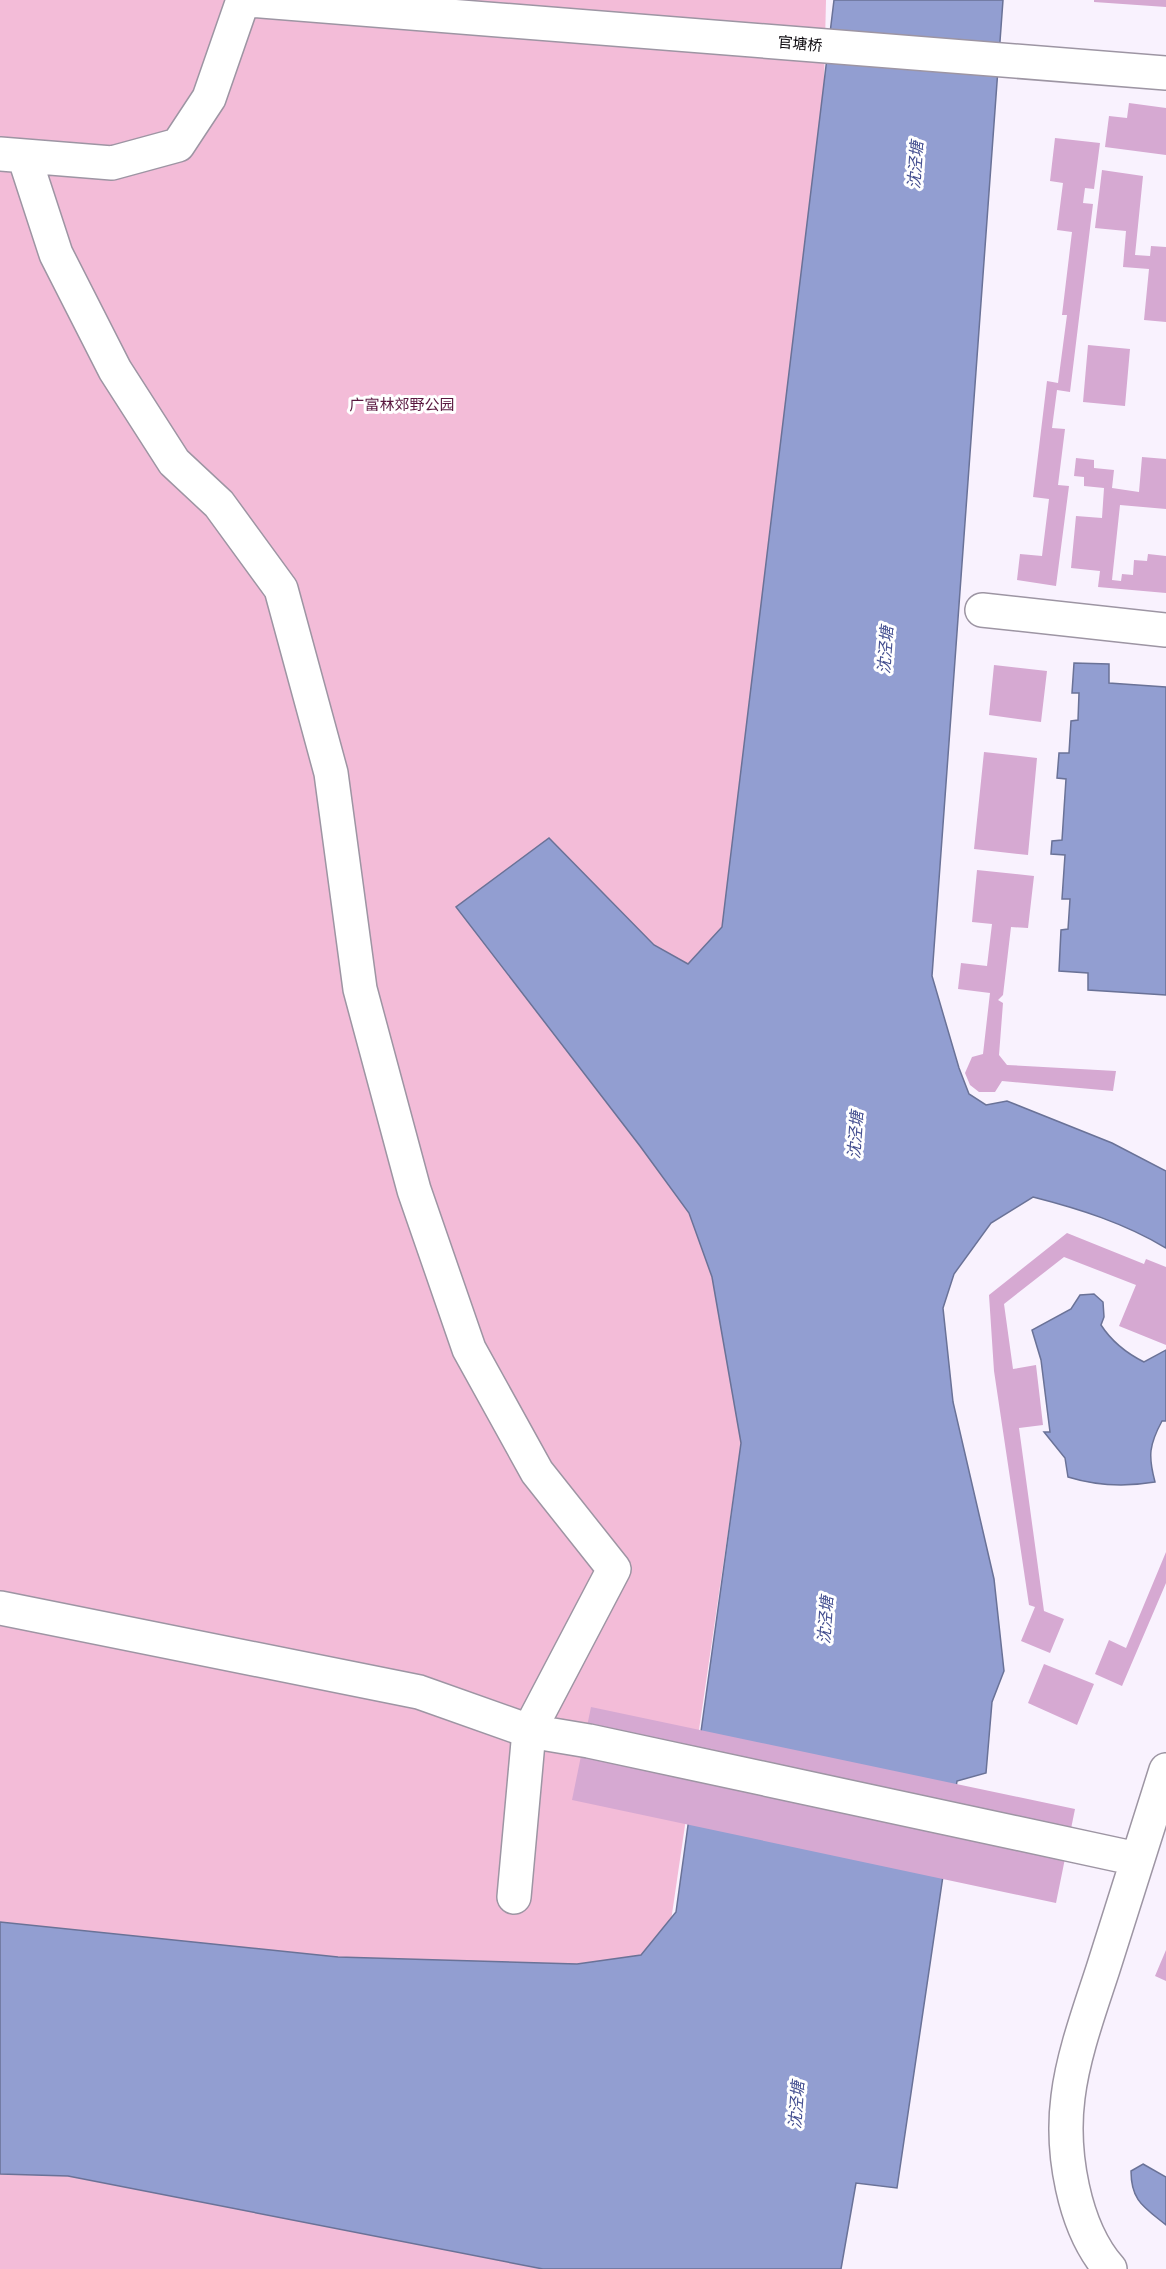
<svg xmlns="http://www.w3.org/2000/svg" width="1166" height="2269" viewBox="0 0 1166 2269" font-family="'Open Sans','Noto Sans SC',sans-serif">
<rect width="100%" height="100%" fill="#f9f2fe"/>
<path fill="#f3bcd8" d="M0,0H826L824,86L741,1443L620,2269H0Z"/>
<path fill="#929ed1" stroke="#6a7297" stroke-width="1.5" d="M834,0H1003L932,976L959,1068L969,1094L986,1105L1007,1101L1112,1143L1166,1171V1248C1124,1223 1080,1209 1033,1197L991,1223L954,1274L943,1308L953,1402L994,1579L1004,1671L992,1702L986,1773L957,1781L897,2188L856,2183L841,2269H543L68,2176L0,2174V1922L338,1957L577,1964L641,1955L676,1912L741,1443L712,1277L689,1213L640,1146L456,907L549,838L654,945L688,964L722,927Z
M1074,663L1109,664V683L1166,687V995L1088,990V973L1059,971L1061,930L1068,929L1070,899H1062L1065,855L1051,854L1052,841L1062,840L1066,779L1057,778L1059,753H1069L1071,721L1078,720L1079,693H1072Z
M1094,1294L1103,1302L1104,1317L1101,1325C1112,1342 1126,1353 1144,1362L1166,1350V1421H1162C1149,1445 1148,1456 1155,1482C1125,1487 1097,1486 1068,1477L1065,1458L1044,1432H1050L1041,1360L1032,1330L1071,1309L1080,1295Z
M1143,2164L1166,2177V2225C1144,2207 1131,2201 1131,2171Z"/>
<path fill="#d6a9d2" d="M1094,0H1166V7L1094,2Z
M1129,103L1166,108V155L1105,147L1109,116L1127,118Z
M1055,138L1100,143L1094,189L1085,188L1083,203L1093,204L1070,392L1057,390L1052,428L1065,429L1058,485L1069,486L1056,586L1017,580L1020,554L1042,556L1049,499L1033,497L1047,381L1058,383L1067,315H1062L1072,232L1057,230L1063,183L1050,181Z
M1102,170L1143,176L1135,255L1150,256L1151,246L1166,247V322L1144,320L1149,269L1123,267L1126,231L1095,228Z
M1088,345L1130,349L1125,406L1083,402Z
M1142,457L1166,459V509L1120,505L1112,580L1121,581L1122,574L1133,575L1134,560L1147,561L1148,554L1166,556V593L1098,587L1100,571L1071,568L1076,516L1102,518L1104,488L1084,486V477L1074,476L1076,458L1094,460V468L1114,470L1112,488L1139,492Z
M994,665L1047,671L1041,722L989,715Z
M984,752L1037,758L1028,855L974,849Z
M977,870L1034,876L1028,928L1011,927L1003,995L998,1000L1003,1003L999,1055L1007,1065L1116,1071L1113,1091L1002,1081L995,1092H979L970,1085L965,1073L972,1057L983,1054L990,993L958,989L961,963L987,966L992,924L972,922Z
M1067,1233L1144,1264L1146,1259L1166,1267V1345L1119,1326L1136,1285L1064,1257L1004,1304L1013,1369L1036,1365L1043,1425L1019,1428L1044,1611L1064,1619L1050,1653L1021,1641L1035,1607L1029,1605L994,1371L989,1295Z
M1166,1552V1583L1122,1686L1095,1674L1109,1640L1126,1648Z
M1044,1664L1094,1684L1077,1725L1028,1703Z
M591,1707L1075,1809L1056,1903L572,1800Z
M1166,1950V1981L1155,1976Z"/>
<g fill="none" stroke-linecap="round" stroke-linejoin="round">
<defs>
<path id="minor" d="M248,0L1166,73
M0,154L112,163L178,145L209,98L243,0
M24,156L56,254L115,370L174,462L219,504L281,589L331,773L360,989L414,1190L469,1349L537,1472L614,1569L529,1731L514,1897
M982,610L1166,630
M0,1608L419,1692L529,1731L589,1741L1137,1859
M1110,2269C1073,2227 1061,2151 1068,2097C1073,2055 1090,2009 1103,1969C1124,1903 1145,1836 1166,1770"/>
</defs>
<use href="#minor" stroke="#9d95a3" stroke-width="36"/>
<use href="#minor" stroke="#fff" stroke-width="33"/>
</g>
<g text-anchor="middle" stroke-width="6" stroke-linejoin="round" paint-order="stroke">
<g font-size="15" fill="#0e0b10" stroke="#fff">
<text transform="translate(800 44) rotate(5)" y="5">官塘桥</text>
</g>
<g font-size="15" fill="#59173f" stroke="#fff">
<text x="402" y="410">广富林郊野公园</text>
</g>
<g font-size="16" font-style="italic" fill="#444f90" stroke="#fff">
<text transform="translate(915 165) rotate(-86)" y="6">沈泾塘</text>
<text transform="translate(885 650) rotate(-86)" y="6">沈泾塘</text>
<text transform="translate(855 1135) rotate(-86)" y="6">沈泾塘</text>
<text transform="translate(825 1620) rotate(-86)" y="6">沈泾塘</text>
<text transform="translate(796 2105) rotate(-86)" y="6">沈泾塘</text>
</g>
</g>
</svg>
